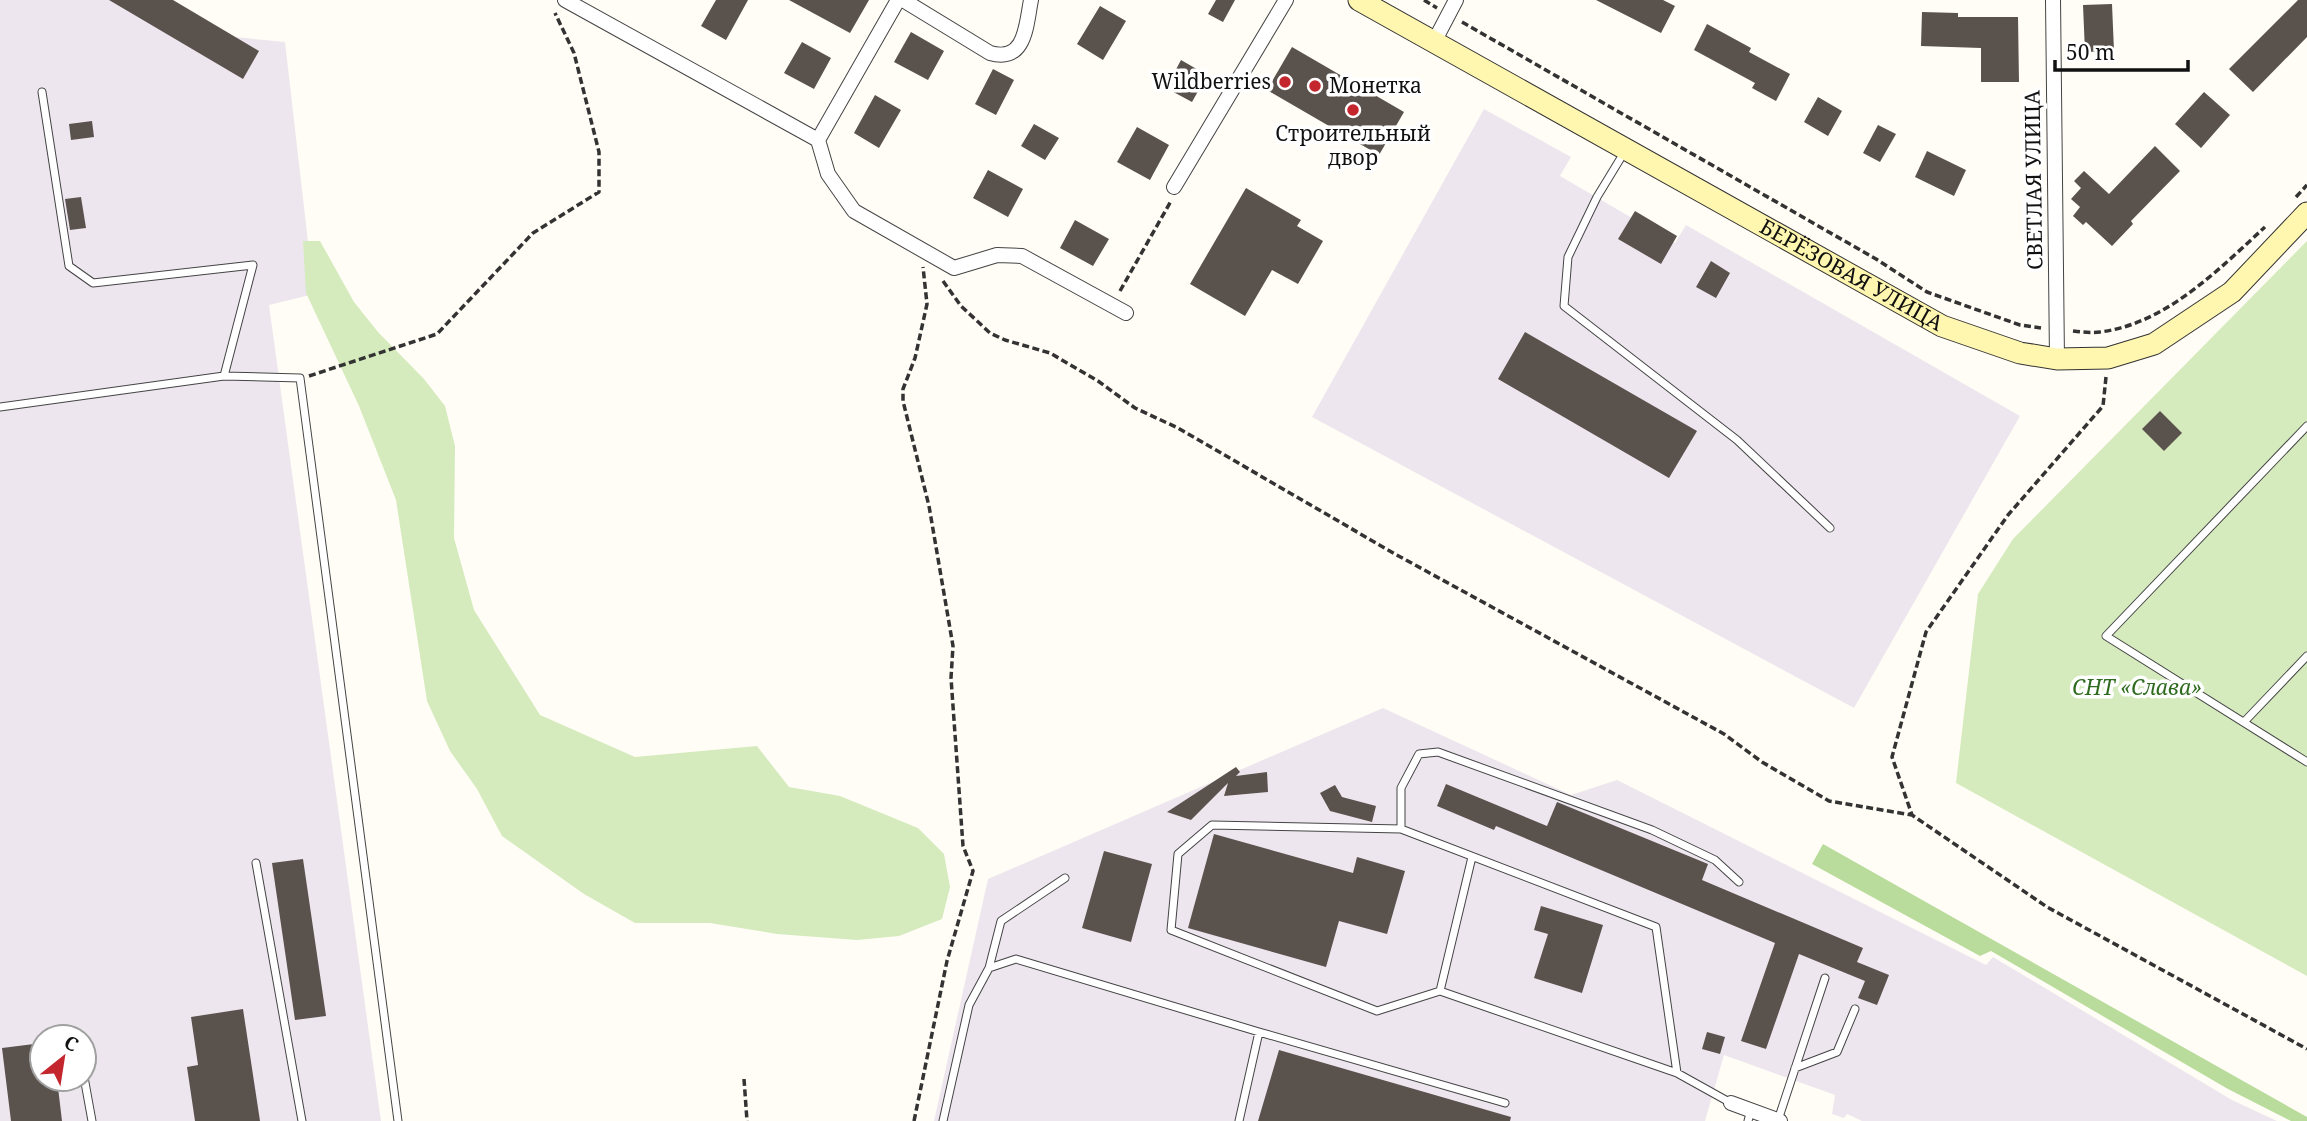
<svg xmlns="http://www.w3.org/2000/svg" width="2307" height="1121" viewBox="0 0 2307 1121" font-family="'Noto Serif',serif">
<rect width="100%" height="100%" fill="#fffdf5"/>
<path fill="#eee6ef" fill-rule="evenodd" d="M0,0H171L235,37L285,42L314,294L269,305L381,1121H0ZM42,1037H84V1079H42Z
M1484,109L1571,157L1560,176L1675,243L1686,225L2020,416L1854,708L1312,417Z
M1383,708L1571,795L1617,780L1986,965L1993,957L2232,1100L2277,1121H1862L1847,1114L1844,1118L1832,1114L1835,1095L1724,1055L1705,1121H934L988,879Z"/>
<path fill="#d5ebbd" d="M303,241H320L354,302L378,332L424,379L445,406L455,446L454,538L474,610L540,715L635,757L757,746L789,787L840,796L918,828L944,854L950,887L942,919L899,936L857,940L777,934L710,923H635L584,894L502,836L477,789L450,751L427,701L396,500L359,406L306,293Z
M2307,241V976L1956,783L1978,594L2013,539Z"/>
<path fill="#b9dc9c" d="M1823,844L2307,1117V1121H2291L2228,1089L1991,951L1980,956L1812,864Z"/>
<path fill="#5a524d" d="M109,0H173L259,51L243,79Z
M716,0H748L726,40L701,26Z
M789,0H869L850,33Z
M1216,0H1235L1223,22L1208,14Z
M1596,0H1663L1675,6L1661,33Z
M2298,0H2307V37L2253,92L2229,69Z
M2112,4L2114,51L2085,52L2083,5Z
M1100,6L1126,21L1103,60L1077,44Z
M1922,12L1958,13V17H2018L2019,82H1981V48L1921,46Z
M1707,24L1751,48L1749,52L1790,74L1776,101L1752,88L1755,83L1694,50Z
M911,32L944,51L928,80L894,62Z
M802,42L831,58L814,89L784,73Z
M1292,47L1404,112L1379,155L1267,90Z
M1181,60L1207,75L1192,102L1166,88Z
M993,69L1014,80L996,115L975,104Z
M2204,92L2230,115L2201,148L2175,124Z
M875,95L901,110L879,148L854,133Z
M1818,97L1842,111L1828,136L1804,122Z
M92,121L94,137L71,140L69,124Z
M1034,124L1059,138L1045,160L1021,146Z
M1878,125L1896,134L1880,162L1863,153Z
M1137,127L1169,145L1150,180L1117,162Z
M2155,146L2180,171L2131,221L2133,224L2112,246L2086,222L2083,225L2073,216L2080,207L2071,199L2081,188L2074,181L2084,171L2109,194Z
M1927,151L1966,170L1954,196L1915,177Z
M988,170L1023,189L1008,217L973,198Z
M1246,188L1301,220L1297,226L1323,241L1298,284L1272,270L1245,316L1190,284Z
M81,197L86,228L70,230L65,199Z
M1635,211L1677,236L1661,264L1618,239Z
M1075,220L1109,239L1093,266L1060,248Z
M1711,261L1730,273L1716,298L1696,287Z
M1525,332L1697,431L1669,478L1498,379Z
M2160,411L2182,433L2164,451L2142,429Z
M1236,767L1240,772L1236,776L1267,772L1268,792L1224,796L1228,783L1191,820L1167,812Z
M1446,784L1547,826L1557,802L1708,864L1702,880L1863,948L1857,962L1889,975L1877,1005L1858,998L1865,981L1799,954L1766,1049L1741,1041L1775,943L1496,826L1494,830L1437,806Z
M1335,785L1342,797L1376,806L1372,822L1330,811L1320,793Z
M1214,834L1353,873L1357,857L1405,871L1387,934L1339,921L1326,967L1188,928Z
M1104,851L1152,864L1131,942L1082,928Z
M303,859L326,1016L295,1020L272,863Z
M1541,906L1603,925L1582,993L1534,978L1548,934L1534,930Z
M243,1009L260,1121H195L187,1067L198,1065L191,1017Z
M1707,1032L1725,1037L1720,1054L1702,1049Z
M42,1043V1079H57L62,1121H11L2,1048Z
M1279,1050L1511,1117L1510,1121H1258Z"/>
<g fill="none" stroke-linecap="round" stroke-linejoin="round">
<defs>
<path id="lane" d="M42,92L69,266L93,283L253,265L224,376
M1625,151L1597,197L1568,257L1564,306L1737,440L1830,528
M0,407L224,376L300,378L398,1121
M2307,426L2106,636L2307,762
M2244,722L2307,656
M1401,829V788L1419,754L1438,752L1652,830L1715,860L1739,882
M256,863L302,1121
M989,968L1001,921L1065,878
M1440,991L1472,857
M1795,1068L1837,1052L1855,1009
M1677,1073L1656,927L1401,829L1212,825L1178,854L1171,930L1377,1011L1440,991L1677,1073L1731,1103
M84,1077L92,1121
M1778,1120L1825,978
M943,1121L969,1005L989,968L1016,959L1259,1032L1505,1103
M1239,1121L1259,1032
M1748,1121L1751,1110"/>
<path id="street" d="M565,0L818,140L828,174L854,211L954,268L997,255L1022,256L1126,313
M903,0L990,53C1026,63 1026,25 1031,0
M2053,0L2057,359
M1434,42L1456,0
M818,140L898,0
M1174,187L1286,0
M1731,1103L1780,1121"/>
<g id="secondary">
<path id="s1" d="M1359,0L1942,326L2020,353L2057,359L2108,358L2154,344L2232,292L2307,213"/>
</g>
</defs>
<use href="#lane" stroke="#444" stroke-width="9"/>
<use href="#street" stroke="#444" stroke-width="16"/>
<use href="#secondary" stroke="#333" stroke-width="23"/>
<path stroke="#333" stroke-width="3.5" stroke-dasharray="7 3.5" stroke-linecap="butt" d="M1424,0L1437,8
M1462,22L1876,259L1927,292L2020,325L2041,328
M2296,197L2307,185
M943,281L961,306L990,333L1005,340L1050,353L1098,381L1135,408L1178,428L1395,554L1724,734L1762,762L1829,801L1912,815
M1120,291L1171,201
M2073,331C2082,332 2091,333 2100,332C2166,324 2219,269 2265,227
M309,376L437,334L533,233L599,192V152L574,53L555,13
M2106,377L2103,406L2008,515L1926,632L1892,757L1912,815L2047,907L2307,1049
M744,1079L747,1121
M914,1121L947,961L973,871L963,846L951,678L953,646L929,506L903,401V389L915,358L927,304L923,267"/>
<use href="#lane" stroke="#fff" stroke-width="7"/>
<use href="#street" stroke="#fff" stroke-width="14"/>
<use href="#secondary" stroke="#fff6b0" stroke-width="21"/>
</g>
<g fill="#c4262e" stroke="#fff" stroke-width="2.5">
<circle cx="1285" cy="82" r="7"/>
<circle cx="1315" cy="86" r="7"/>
<circle cx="1353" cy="110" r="7"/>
</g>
<g text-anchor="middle" stroke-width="7" stroke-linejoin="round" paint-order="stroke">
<g font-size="21" fill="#111" stroke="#fff" text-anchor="end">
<text x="1271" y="89">Wildberries</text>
<text x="1329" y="93" text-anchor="start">Монетка</text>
<text x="1353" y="141" text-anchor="middle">Строительный<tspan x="1353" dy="24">двор</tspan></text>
</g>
<g font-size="21" fill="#111" stroke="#fff">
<text transform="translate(2034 180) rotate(-91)" y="7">СВЕТЛАЯ УЛИЦА</text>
<text dy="7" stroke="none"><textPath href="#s1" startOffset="564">БЕРЁЗОВАЯ УЛИЦА</textPath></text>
</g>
<g font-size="21" font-style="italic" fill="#2f6b1f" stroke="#fff">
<text x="2137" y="695">СНТ «Слава»</text>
</g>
</g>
<g transform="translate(63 1058) rotate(30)"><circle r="33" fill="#ffffff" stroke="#a0a0a0" stroke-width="2"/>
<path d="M0-5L12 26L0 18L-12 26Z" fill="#c4262e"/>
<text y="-10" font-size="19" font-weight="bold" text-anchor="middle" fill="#111111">С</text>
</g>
<path d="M2055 60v10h133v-10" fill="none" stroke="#111111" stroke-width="3.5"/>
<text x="2066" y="60" font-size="21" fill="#111111" stroke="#ffffff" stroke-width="5" paint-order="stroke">50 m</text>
</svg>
